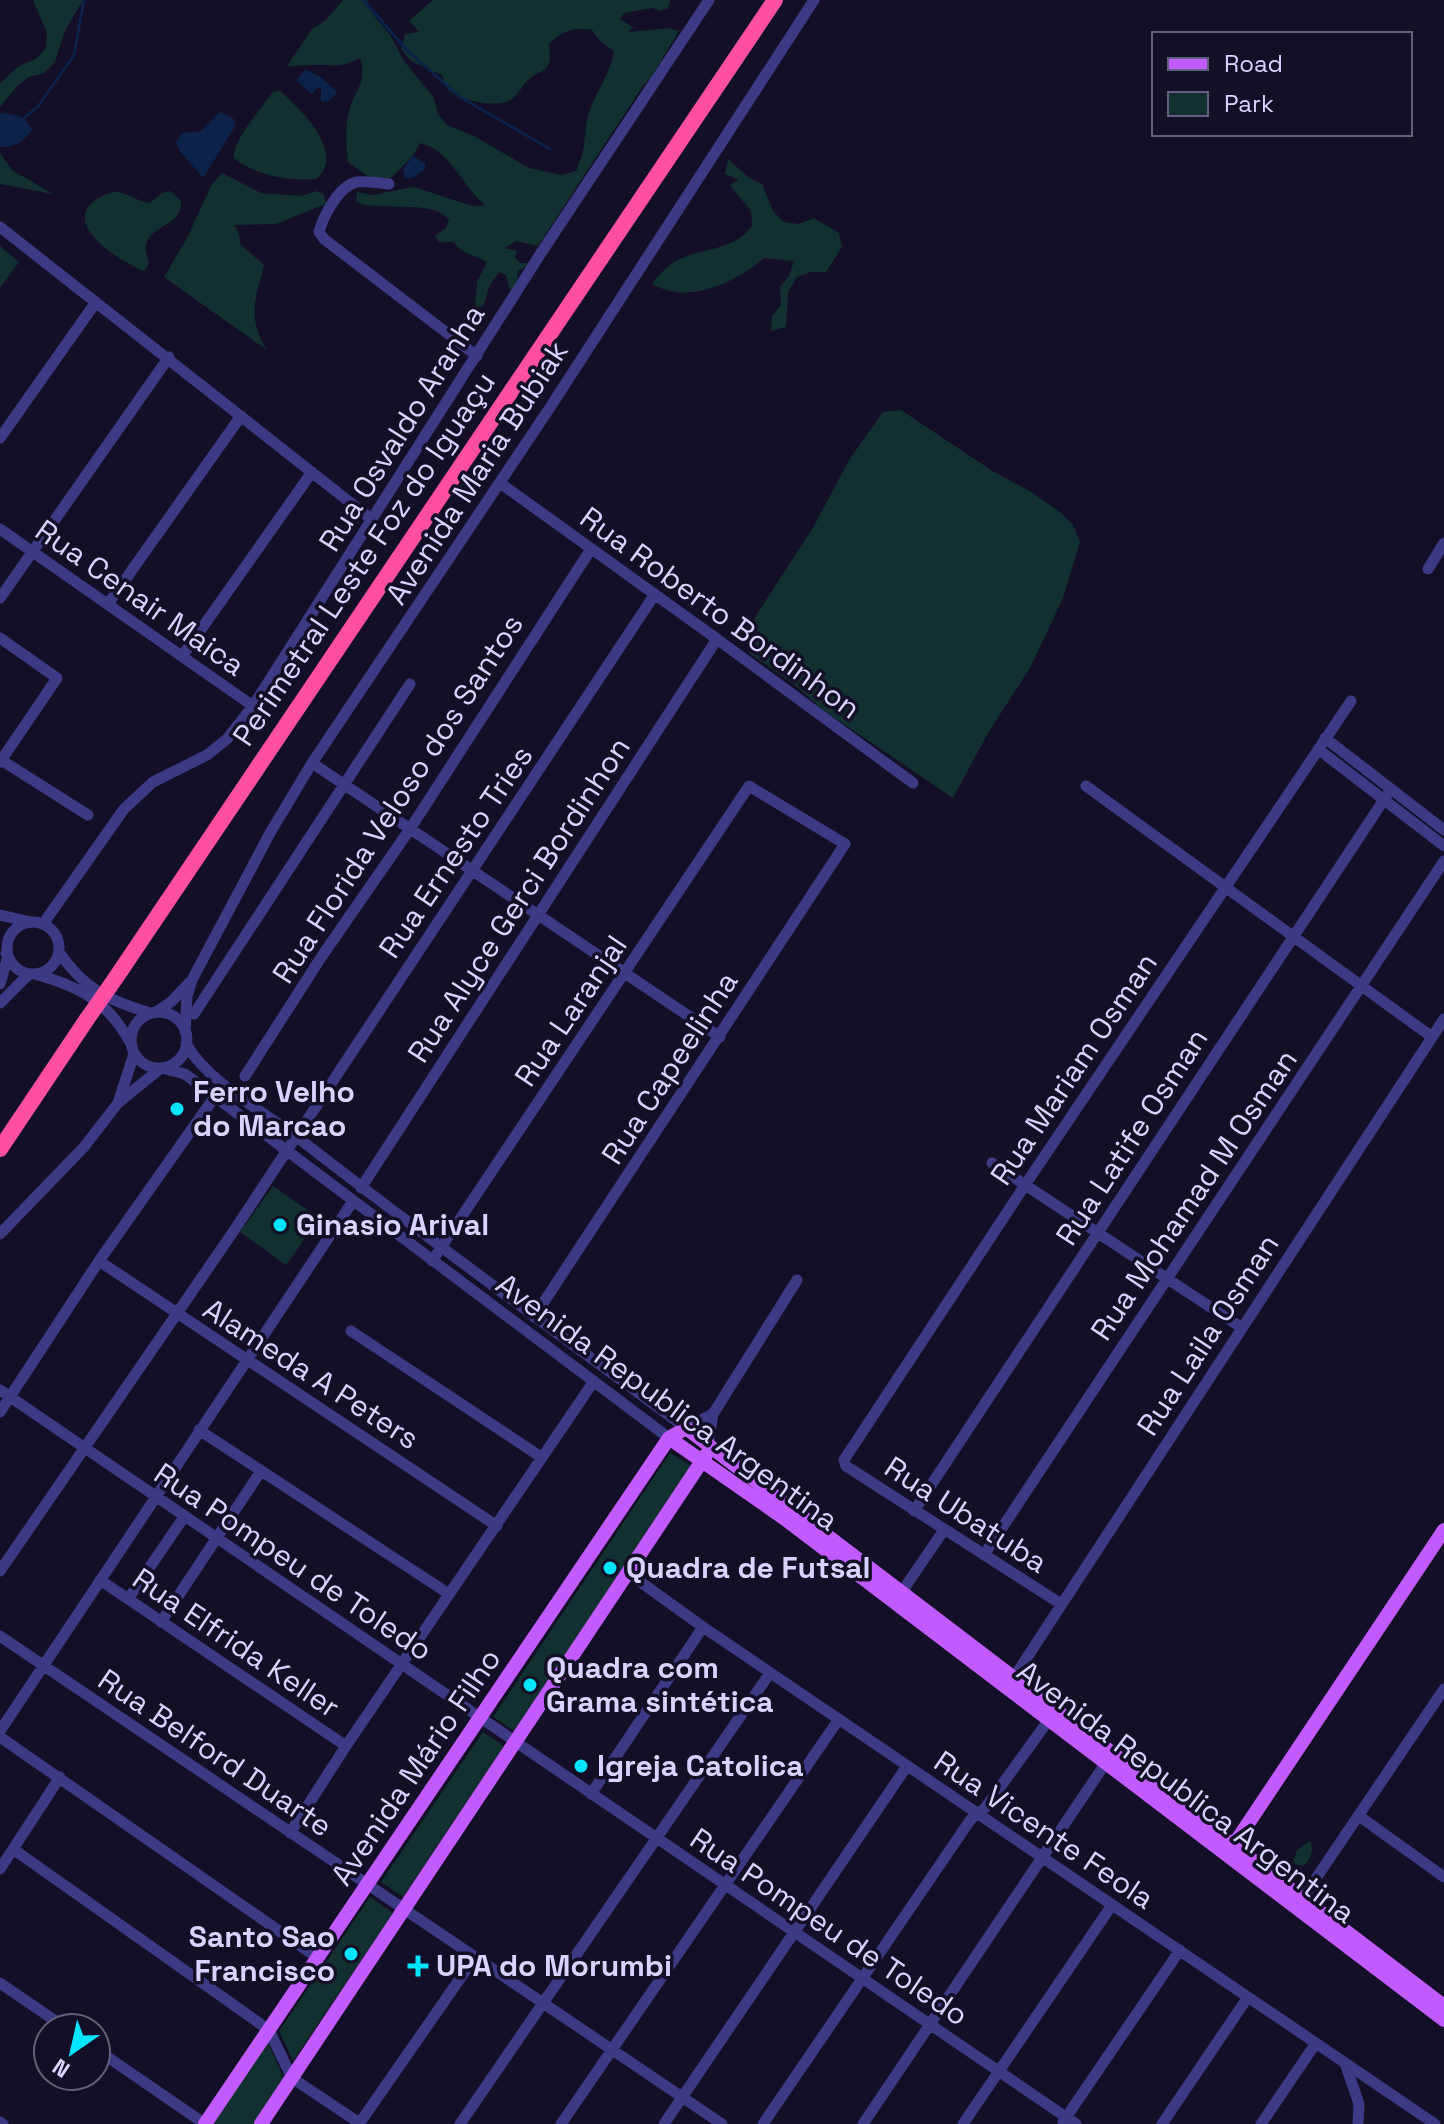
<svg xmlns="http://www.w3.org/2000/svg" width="1444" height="2124" viewBox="0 0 1444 2124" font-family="'Space Grotesk',sans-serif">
<rect width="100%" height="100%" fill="#130f26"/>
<path fill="#12302f" d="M33,0H83L65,31L55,62L44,73L29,77L18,85L0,107V83L19,66L36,59L46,48L47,33Z
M343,0H367L370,11L390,35L404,61L434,98L438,114L447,125L474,136L529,168L562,175L576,171C587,149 583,137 588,116C594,93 610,76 614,51L601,42L592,30C573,27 563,30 549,44C553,77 541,66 526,82C521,88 518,96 510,100C497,108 461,101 450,91C445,87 444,81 442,75L412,62L401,49L405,34L419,32L409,21L433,0H670L668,8L660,11L653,8L624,13L620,19L633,27L628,32L669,28L679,31L652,76L643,86L538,246L516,241L505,248L517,251L515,258L520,263H527V266L518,271L516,286L510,290L506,275L499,272L490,285L483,306L475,307L477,282L487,262C475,254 461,255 454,242H439L435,236L446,228L449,220C433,198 381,213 356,202L357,192L372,195L414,187L472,206L485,205C459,183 452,151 420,143C411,161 401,167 388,181L373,180L348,162C346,146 345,127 349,111C355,89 368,82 360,58C340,68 337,65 315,65C306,65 297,66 287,66L312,29L325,21Z
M280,91C301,109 347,154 316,179C289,181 256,176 234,158C231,143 263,106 273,92Z
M0,153L12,170L53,194L0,184Z
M728,159L749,178L762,184L773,211L784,222L799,224L814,218L839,233L842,247L826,272H811L797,277L788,292L786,327L771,331L772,316L781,305L780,287L789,276L794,261L764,258C735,283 689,305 652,284C658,276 665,268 674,262C700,247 733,252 752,226L751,211L730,185L739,180L725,174Z
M222,173L261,193L301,196L316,191L324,195L326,204L276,224L234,225L238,231L241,245L264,265C255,301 247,317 267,350L164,277L186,240L212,184Z
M170,191L181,201C183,226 150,224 146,245C145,250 148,258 149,264L144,271C125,264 64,228 92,203C96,199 107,193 114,192C126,191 138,202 150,203L162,193Z
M0,246L19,262L0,288Z
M901,410L994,472L1028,490L1060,512L1073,525L1080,542L1063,598L1030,668L988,733L953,798L823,710L795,685L749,653L743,636L814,526L849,460L883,412Z
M273,1186L319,1218L286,1265L240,1232Z
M670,1453L693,1467L514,1731L493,1717Z
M483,1732L504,1746L403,1897L381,1882Z
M1310,1841C1315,1848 1310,1863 1302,1866L1293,1863L1297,1850Z
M370,1897L393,1913L293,2061L279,2031Z
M268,2042L284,2079L254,2124H213Z"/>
<path fill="#0c2248" d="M306,69L322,78L336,91V94L328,102L321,101V88L317,87L314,93L311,94L296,80Z
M220,112L233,118L236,125L203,178L179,150L176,143L182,133L201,131Z
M0,113C14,113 25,116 32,129C26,140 13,149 0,147Z
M413,156L425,163V169L413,178H405L403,169Z"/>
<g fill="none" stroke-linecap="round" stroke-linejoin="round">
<path stroke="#0c2248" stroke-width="3" d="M363,0L407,50L460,97L550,149
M21,121L39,105L74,55L84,0"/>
<path stroke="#3d3a85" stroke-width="11" d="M389,184C379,183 367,181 357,182C339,185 323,217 319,232L324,239L477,356
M0,227L370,518
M0,438L96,302
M500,483L717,639L913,783
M0,529L253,706
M1428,569L1444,543
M0,598L169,357
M108,604L241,416
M0,638L57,678L0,762
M183,655L312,472
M1325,738L1444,830
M1318,749L1444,846
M1,760L88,815
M312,763L720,1037
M1086,786L1432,1037
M0,915L31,922
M7 948a26 26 0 1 1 52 0a26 26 0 1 1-52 0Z
M43,924L124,809L153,782L207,755L227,739L253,706L541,253L709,0
M59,952C85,990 108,1000 150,1013
M38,975C81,987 108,1002 130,1042
M0,984L8,956L6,953
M0,1003L29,974
M156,1012L171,1002L189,983
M131 1040a28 28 0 1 1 56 0a28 28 0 1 1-56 0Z
M194,1014L410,684
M185,1032L187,996L192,980L270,833L312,763L549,409L814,0
M186,1044C208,1082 262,1111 297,1137C425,1237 556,1332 686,1428L713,1414
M245,1076L322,956L410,829L591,549
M118,1103L134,1054
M992,1163L1242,1328
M361,1188L717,639
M0,1234L84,1147L118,1103L161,1068L185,1074L669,1438
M99,1261L497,1526
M432,1261L749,786L845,844L534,1317
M351,1331L541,1457
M0,1390L1076,2124
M0,1412L99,1261L216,1095
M199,1430L449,1594
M708,1445L713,1414L797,1280
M914,1511L1391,789
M984,1555L1444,861
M0,1571L233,1232L655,594
M628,1573L703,1627L1435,2124
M100,1580L346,1746
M901,1593L944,1530
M128,1599L184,1517
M1061,1604L846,1466L844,1460L1025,1185L1351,701
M161,1622L261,1471
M0,1636L722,2124
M1011,1682L1444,1019
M0,1731L353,1201
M0,1737L318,1958
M591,1794L703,1627
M1359,1816L1444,1877
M290,1833L346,1746L594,1381
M13,1849L269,2030L292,2078L361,2124
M0,1869L60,1777
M1302,1899L1444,1689
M0,1983L66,2028
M96,2049L205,2124
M1345,2063L1359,2104L1358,2124
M0,2122L3,2124
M1063,2122L1180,1950
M359,2124L475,1957
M460,2124L770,1673
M561,2124L839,1719
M664,2124L907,1766
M763,2124L971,1819L985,1808L1048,1721L1055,1716
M863,2124L1105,1764L1108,1755
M963,2124L1112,1905
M1162,2124L1248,1997
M1261,2124L1316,2043"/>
<path stroke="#c25bff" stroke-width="14" d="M669,1438L785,1519L1444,2020
M1229,1852L1444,1530
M205,2124L669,1438L686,1428L1444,2006
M261,2124L706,1455"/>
<path stroke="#ff4fa3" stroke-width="16" d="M115,979L775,0
M0,1149L87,1019"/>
<path stroke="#ff4fa3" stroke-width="16" d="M87,1019L115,979"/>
</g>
<g fill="#00e5ff" stroke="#130f26" stroke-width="3">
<circle cx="177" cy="1109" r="8"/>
<circle cx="280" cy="1225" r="8"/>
<circle cx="610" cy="1568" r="8"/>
<circle cx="530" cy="1685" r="8"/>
<circle cx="581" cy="1766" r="8"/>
<circle cx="351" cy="1954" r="8"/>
<path d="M414 1954h8v8h8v8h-8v8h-8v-8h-8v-8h8z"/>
</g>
<g text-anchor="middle" stroke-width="7" stroke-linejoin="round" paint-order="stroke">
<g font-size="30" fill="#d9d4ff" stroke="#130f26">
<text transform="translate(402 428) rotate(-58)" y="10">Rua Osvaldo Aranha</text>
<text transform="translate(477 473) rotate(-57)" y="10">Avenida Maria Bubiak</text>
<text transform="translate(364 559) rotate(-56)" y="10">Perimetral Leste Foz do Iguaçu</text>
<text transform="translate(140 598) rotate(35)" y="10">Rua Cenair Maica</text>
<text transform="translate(720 613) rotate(36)" y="10">Rua Roberto Bordinhon</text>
<text transform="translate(398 799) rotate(-57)" y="10">Rua Florida Veloso dos Santos</text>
<text transform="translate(456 852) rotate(-56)" y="10">Rua Ernesto Tries</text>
<text transform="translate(519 900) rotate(-57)" y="10">Rua Alyce Gerci Bordinhon</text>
<text transform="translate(571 1011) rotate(-56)" y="10">Rua Laranjal</text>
<text transform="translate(670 1068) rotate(-57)" y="10">Rua Capeelinha</text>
<text transform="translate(1074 1069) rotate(-56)" y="10">Rua Mariam Osman</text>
<text transform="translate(1132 1137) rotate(-57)" y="10">Rua Latife Osman</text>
<text transform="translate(1194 1195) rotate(-56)" y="10">Rua Mohamad M Osman</text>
<text transform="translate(1208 1335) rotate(-57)" y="10">Rua Laila Osman</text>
<text transform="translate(311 1374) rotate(33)" y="10">Alameda A Peters</text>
<text transform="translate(667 1402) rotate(36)" y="10">Avenida Republica Argentina</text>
<text transform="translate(966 1515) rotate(33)" y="10">Rua Ubatuba</text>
<text transform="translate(293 1562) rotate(34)" y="10">Rua Pompeu de Toledo</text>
<text transform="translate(236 1643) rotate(34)" y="10">Rua Elfrida Keller</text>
<text transform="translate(215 1753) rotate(34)" y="10">Rua Belford Duarte</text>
<text transform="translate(416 1767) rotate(-56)" y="10">Avenida Mário Filho</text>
<text transform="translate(1186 1792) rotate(37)" y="10">Avenida Republica Argentina</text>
<text transform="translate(1044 1830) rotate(34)" y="10">Rua Vicente Feola</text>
<text transform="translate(829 1927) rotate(34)" y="10">Rua Pompeu de Toledo</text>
</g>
<g font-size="30" font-weight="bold" fill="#d9d4ff" stroke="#130f26" text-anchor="start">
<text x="193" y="1102">Ferro Velho<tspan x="193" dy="34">do Marcao</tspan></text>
<text x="296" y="1235">Ginasio Arival</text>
<text x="626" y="1578">Quadra de Futsal</text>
<text x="546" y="1678">Quadra com<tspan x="546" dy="34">Grama sintética</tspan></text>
<text x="597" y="1776">Igreja Catolica</text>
<text x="335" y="1947" text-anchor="end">Santo Sao<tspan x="335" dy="34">Francisco</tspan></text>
<text x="436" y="1976">UPA do Morumbi</text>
</g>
</g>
<rect x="1152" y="32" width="260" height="104" fill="#130f26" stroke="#625e7d" stroke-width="2"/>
<rect x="1168" y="58" width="40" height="12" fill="#c25bff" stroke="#625e7d" stroke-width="2"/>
<text x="1224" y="72" font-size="24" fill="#d9d4ff">Road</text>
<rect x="1168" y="92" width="40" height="24" fill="#12302f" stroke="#625e7d" stroke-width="2"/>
<text x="1224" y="112" font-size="24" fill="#d9d4ff">Park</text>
<g transform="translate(72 2052) rotate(214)"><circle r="38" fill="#130f26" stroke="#625e7d" stroke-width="2"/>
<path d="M0-6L14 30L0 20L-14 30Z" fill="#00e5ff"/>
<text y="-12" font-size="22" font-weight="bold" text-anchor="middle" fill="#d9d4ff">N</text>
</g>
</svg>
